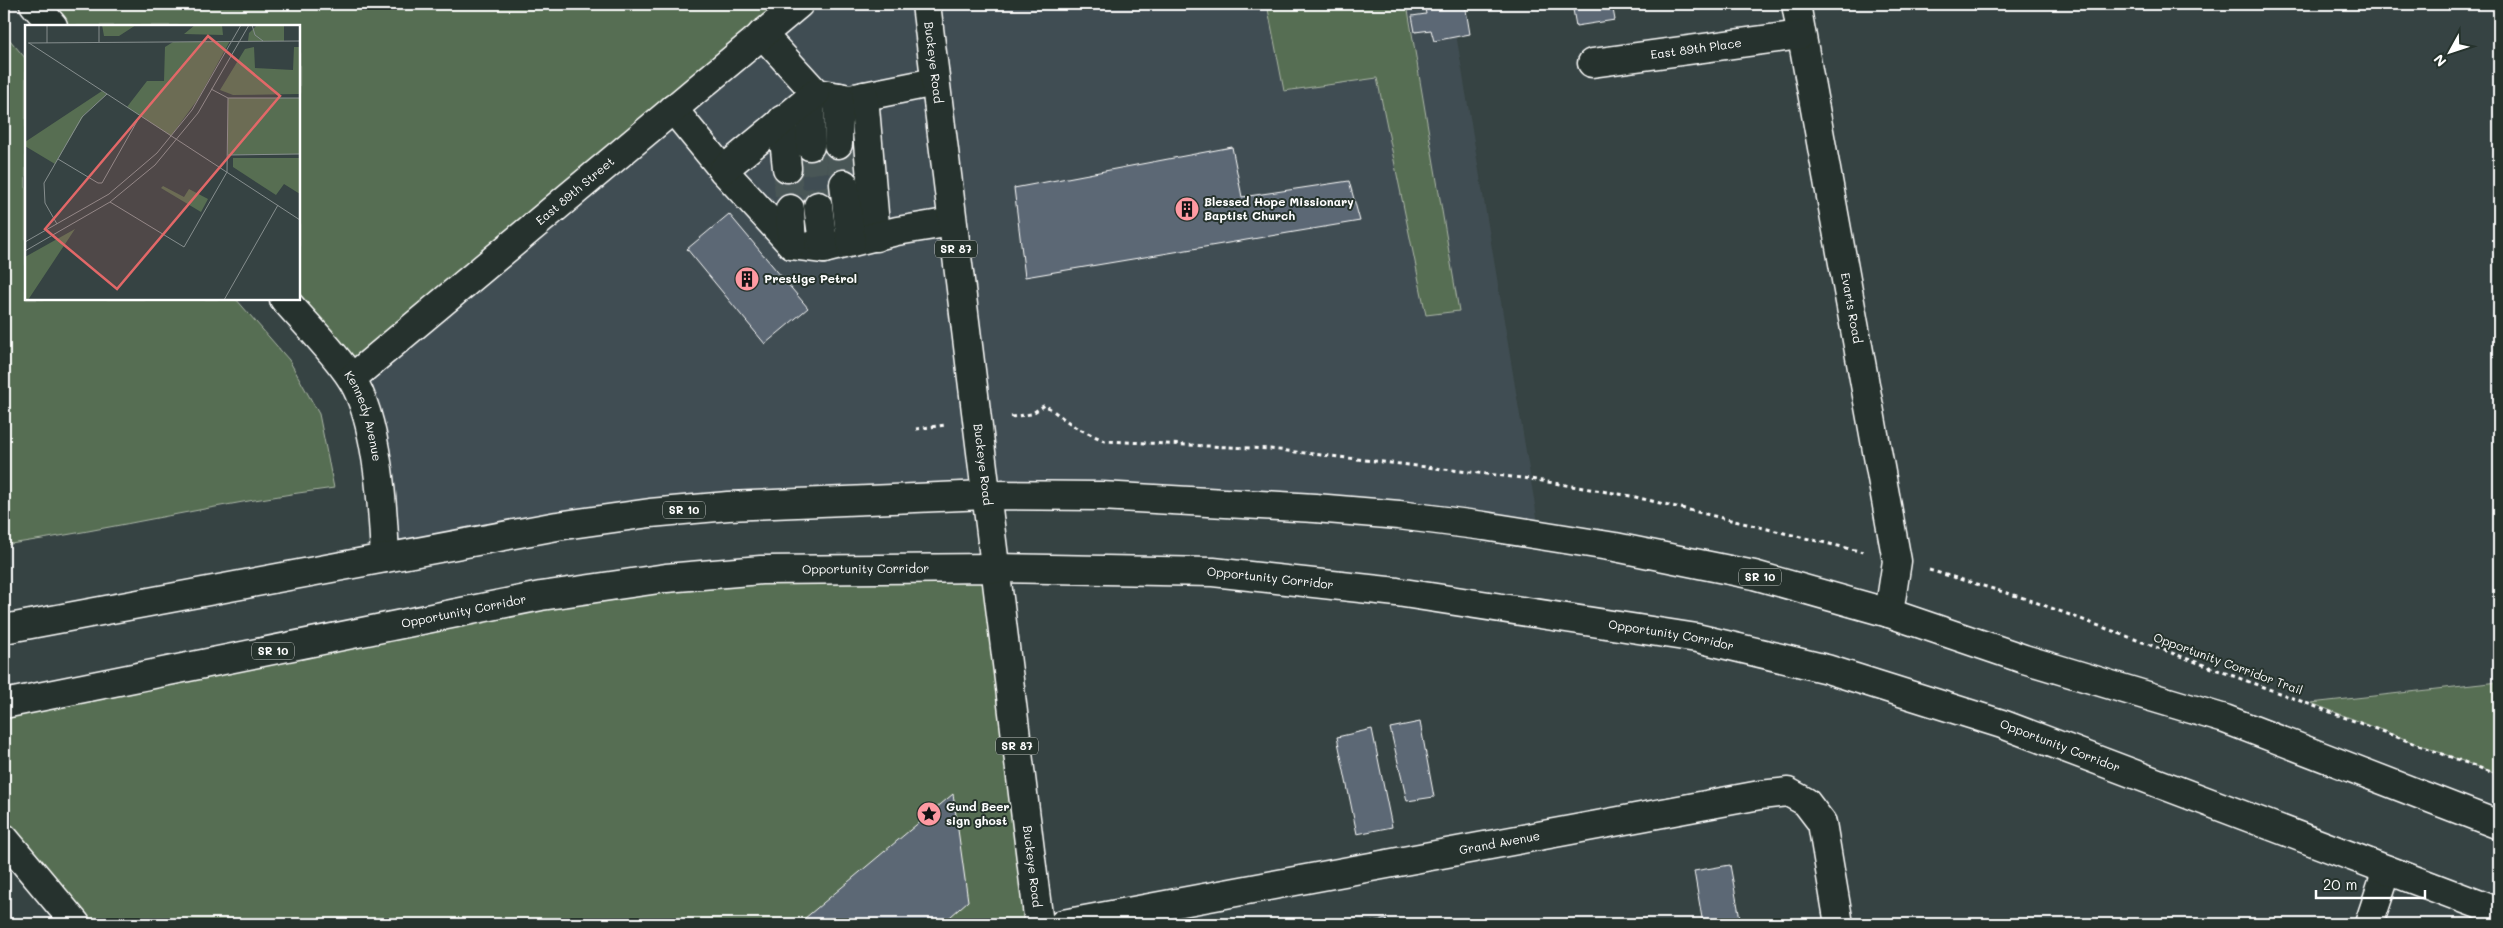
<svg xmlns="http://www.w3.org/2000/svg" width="2503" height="928" viewBox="0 0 2503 928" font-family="Mali,sans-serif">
<rect width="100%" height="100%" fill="#364343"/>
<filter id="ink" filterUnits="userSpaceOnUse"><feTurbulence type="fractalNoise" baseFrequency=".02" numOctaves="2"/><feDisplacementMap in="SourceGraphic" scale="10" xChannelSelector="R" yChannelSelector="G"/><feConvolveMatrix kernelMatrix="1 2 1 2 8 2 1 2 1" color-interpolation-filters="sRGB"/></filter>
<g filter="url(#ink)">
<path fill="#414e52" d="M799,4H1451L1540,535L1315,508L728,506L385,558L352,378Z"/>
<path fill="#576e52" stroke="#abb6a8" d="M34,4H764L778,20L352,378L299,299V26H53Z
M1267,4H1407L1459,311L1426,315L1377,78L1284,91Z
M4,33L26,59V299H236L289,360L319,414L334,488C223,502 114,529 4,545Z
M995,568L1039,924H76L4,838V704L541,596Z
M2499,682V775L2311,703Z"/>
<path fill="#5b6875" stroke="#fff" d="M1424,4H1465L1470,34L1434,41L1431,30L1415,32L1412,16L1426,14Z
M1572,4H1612L1615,20L1576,26Z
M1232,147L1242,197L1349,181L1360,221L1025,277L1014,188Z
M729,214L808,308L765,344L687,249Z
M1420,722L1434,797L1407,801L1390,728Z
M1372,729L1392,827L1357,834L1337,737Z
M953,794L968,901L942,924H798Z
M1730,865L1741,924H1703L1694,871Z
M1386,919L1387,924H1358L1368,923Z"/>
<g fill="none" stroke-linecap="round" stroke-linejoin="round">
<path stroke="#4a5656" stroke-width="28" stroke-dasharray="28 14" stroke-linecap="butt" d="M838,144L844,184
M810,146L818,206
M787,168L790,209"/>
<defs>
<g id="minor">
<path d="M34,4L53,26"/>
<path id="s1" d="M1796,4L1897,561L1889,613"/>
<path d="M762,34L816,93L850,99L935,82"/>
<path id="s2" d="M1592,63L1800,35"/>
<path d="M864,96L876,237"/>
<path d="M673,109L723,170L792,245L824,249L897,231L952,222"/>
<path d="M782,120L787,168"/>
<path d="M838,144L839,97"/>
<path d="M810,146L811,97"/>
<path d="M723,170L816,93"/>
<path d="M844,184L851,242"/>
<path d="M818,206L824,249"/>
<path d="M790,209L792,245"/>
<path id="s3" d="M284,299C305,323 335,353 351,378C378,419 383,509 385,558"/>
<path id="s4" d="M352,378L799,4"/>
<path id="s5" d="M1063,924L1760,795L1788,792L1806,802L1822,823L1839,924"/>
<path d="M2369,924L2387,870"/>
</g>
<g id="major">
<path id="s6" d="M926,4L1039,924"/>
<path d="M4,629L557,526L650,513L728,506L986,495L1101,496L1315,508L1399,515L1484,526L1615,547L1754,575L1889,613L2024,659L2225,719L2499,825"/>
<path id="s7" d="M4,704L541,596L666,578L761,570L995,568L1213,572L1397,592L1697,638L1827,669L2002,724L2499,912"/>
<path d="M4,838L76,924"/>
</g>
</defs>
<use href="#minor" stroke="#fff" stroke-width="31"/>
<use href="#major" stroke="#fff" stroke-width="31"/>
<path stroke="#fff" stroke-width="3" stroke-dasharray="4 4" stroke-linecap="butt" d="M1011,417L1031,414L1045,405L1075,427L1105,441L1270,449L1530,479L1631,496L1863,552
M916,429L945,425
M1929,570L2027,599L2499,775"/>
<use href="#minor" stroke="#26332d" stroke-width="28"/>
<use href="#major" stroke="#26332d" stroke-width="28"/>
</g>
</g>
<defs>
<symbol id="building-disc" viewBox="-11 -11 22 22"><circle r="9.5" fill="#ff9aa2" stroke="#26332d"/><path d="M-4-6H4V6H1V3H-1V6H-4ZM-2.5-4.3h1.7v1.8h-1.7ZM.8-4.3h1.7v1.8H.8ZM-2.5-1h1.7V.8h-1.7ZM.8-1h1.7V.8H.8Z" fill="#111"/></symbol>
<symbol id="sight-disc" viewBox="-11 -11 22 22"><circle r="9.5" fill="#ff9aa2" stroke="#26332d"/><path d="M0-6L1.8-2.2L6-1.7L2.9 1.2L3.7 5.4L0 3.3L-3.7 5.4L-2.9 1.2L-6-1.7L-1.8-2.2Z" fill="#111"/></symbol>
</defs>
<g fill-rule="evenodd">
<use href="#building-disc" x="1173" y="195" width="28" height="28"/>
<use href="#building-disc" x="733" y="265" width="28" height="28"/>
<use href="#sight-disc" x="915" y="800" width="28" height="28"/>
</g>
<g text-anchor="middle" stroke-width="4" stroke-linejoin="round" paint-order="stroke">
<g fill="#26332d" stroke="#bec2c0" stroke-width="1">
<rect x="935" y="240.5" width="42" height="17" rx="4"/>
<rect x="663" y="501.5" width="42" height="17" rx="4"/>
<rect x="1739" y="568.5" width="42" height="17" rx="4"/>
<rect x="252" y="642.5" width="42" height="17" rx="4"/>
<rect x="996" y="737.5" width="42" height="17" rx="4"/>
</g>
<g font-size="11" font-weight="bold" fill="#fff">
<text x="956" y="253">SR 87</text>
<text x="684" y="514">SR 10</text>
<text x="1760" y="581">SR 10</text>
<text x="273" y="655">SR 10</text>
<text x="1017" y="750">SR 87</text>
</g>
<g font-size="12" fill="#fff" stroke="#26332d">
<text dy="4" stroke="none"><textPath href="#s2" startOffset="105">East 89th Place</textPath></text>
<text dy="4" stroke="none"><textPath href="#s6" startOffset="59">Buckeye Road</textPath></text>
<text dy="4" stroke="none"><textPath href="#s4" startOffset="291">East 89th Street</textPath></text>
<text dy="4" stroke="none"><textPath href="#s1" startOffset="309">Evarts Road</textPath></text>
<text dy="4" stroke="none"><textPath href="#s3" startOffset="144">Kennedy Avenue</textPath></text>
<text dy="4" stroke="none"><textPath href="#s6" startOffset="464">Buckeye Road</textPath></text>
<text dy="4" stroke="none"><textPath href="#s7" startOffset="874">Opportunity Corridor</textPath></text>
<text dy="4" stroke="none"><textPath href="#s7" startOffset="1279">Opportunity Corridor</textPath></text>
<text dy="4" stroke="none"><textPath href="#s7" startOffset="469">Opportunity Corridor</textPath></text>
<text dy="4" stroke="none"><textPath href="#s7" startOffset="1684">Opportunity Corridor</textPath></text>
<text transform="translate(2228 664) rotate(20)" y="4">Opportunity Corridor Trail</text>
<text dy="4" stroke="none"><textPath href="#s7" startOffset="2089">Opportunity Corridor</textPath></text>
<text dy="4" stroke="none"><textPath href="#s5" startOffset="444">Grand Avenue</textPath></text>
<text dy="4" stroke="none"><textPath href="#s6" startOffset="869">Buckeye Road</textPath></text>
</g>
<g font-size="12" font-weight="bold" fill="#fff" stroke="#26332d" text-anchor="start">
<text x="1204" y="206">Blessed Hope Missionary<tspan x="1204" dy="14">Baptist Church</tspan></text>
<text x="764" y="283">Prestige Petrol</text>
<text x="946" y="811">Gund Beer<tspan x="946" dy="14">sign ghost</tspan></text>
</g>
</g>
<g transform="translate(25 25)">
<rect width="275" height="275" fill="#364343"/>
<path d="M77,0H111L94,11H79ZM170,0H197L198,10L159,9ZM232,0H259V16H223L224,8ZM205,16L173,74L146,111L102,82L122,56H139L140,22L148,17ZM229,22L230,43L268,45L269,22H275L274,69L208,70L195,65L220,24ZM77,66L82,69L59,90L30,139L0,121V117ZM203,73H275V129L203,130ZM208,133H275V169L259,159L251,170L208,142ZM138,161L159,172L164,164L183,174L176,187L136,163ZM50,204L3,275H0V232Z" fill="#576e52"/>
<path fill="none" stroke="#868e8e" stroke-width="1" d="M74,0V17M227,0L230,10L238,16M3,18L275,16M4,18L275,195M22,18V0M186,64L203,73H275M203,130L275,129M33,134L73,158H77L115,91M85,177L159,222L202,147L203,73M32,199L20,178L19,158L57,92L82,69M0,217L84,169L132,128L167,85L216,0M0,226L85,177L130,140L173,88L224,0M199,275L253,180"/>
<path fill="#e26868" fill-opacity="0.15" stroke="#e26868" stroke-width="2.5" d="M183,11L255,71L92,264L20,204Z"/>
<rect width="275" height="275" fill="none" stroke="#fff" stroke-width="2.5"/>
</g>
<rect width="2503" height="928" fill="none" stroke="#26332d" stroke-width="20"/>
<rect x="10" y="10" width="2483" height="908" fill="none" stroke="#fff" stroke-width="2" filter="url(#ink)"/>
<g transform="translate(2450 52) rotate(230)" stroke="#26332d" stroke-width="4" paint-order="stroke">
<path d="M0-4L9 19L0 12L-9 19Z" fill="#ffffff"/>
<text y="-8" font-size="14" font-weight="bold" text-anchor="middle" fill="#ffffff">N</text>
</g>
<path d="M2316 890v8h109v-8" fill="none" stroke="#ffffff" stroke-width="2.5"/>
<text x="2323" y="890" font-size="15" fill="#ffffff" stroke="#26332d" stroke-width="4" paint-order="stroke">20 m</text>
</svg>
